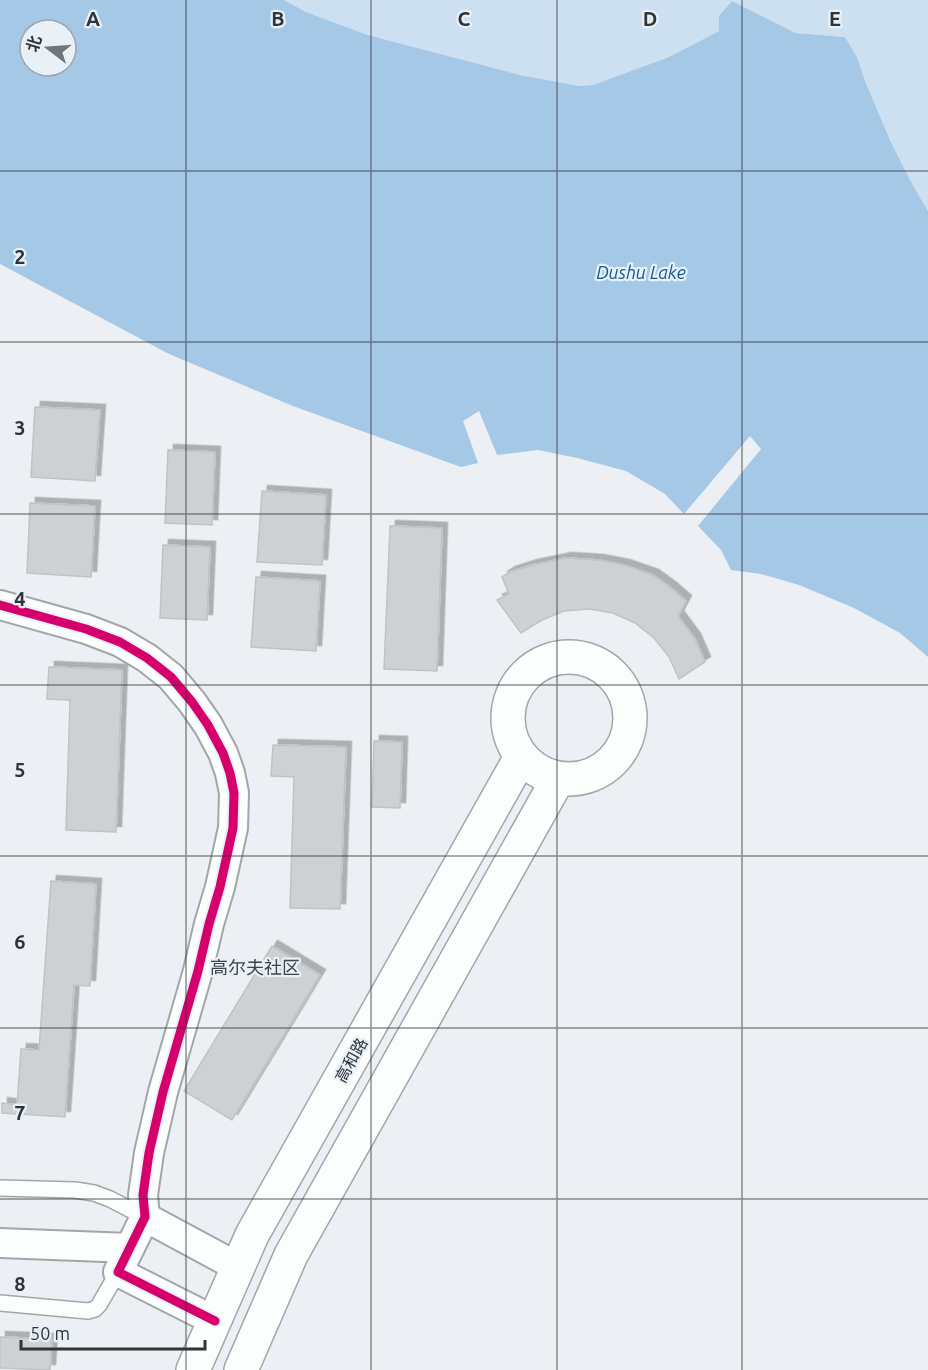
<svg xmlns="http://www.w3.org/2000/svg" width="928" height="1370" viewBox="0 0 928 1370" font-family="Ubuntu,'Noto Sans SC',sans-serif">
<defs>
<filter id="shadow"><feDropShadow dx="5.5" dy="-5.5" stdDeviation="0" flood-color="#0004"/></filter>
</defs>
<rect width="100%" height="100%" fill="#ecf0f4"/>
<path fill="#cce0f2" d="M284,0H928V211L911,182L890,140L865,81L857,57L845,37L796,33L732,1L719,16V31L669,57L593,85L579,86L520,75L368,35L306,12Z"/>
<path fill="#a6c8e7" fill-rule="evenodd" d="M0,0H284L306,12L368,35L520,75L579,86L593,85L669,57L719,31V16L732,1L796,33L845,37L857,57L865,81L890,140L911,182L928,211V657L900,633L854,608L799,585L761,574L731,570L721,550L698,526L761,449L750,436L684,514L665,494L626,471L577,458L538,450L497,455L479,411L463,421L478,463L461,467L293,406L169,354L0,264ZM30,30H66V66H30Z"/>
<path fill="#ced1d4" stroke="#bfc3c6" stroke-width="1.5" filter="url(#shadow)" d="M35,407L100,410L95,481L31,477Z
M168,450L215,452L212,525L165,523Z
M262,491L326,495L322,565L257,562Z
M30,503L95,506L91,577L27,573Z
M390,526L442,528L437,671L384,669Z
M163,545L210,547L207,620L160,618Z
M566,558L598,560L624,565L653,575L670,587L686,601L678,616L695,639L705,662L679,679L669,657L654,638L635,623L613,613L589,609L564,611L542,620L521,633L497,600L509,594L502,577L510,572L532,565Z
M256,577L320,581L316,651L251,647Z
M49,667L122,670L116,832L66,830L70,700L47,699Z
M374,741L402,742L400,808L372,807Z
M273,745L346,747L340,909L290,908L294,777L271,776Z
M51,881L96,884L90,986L74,985L65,1117L2,1113V1103L17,1105L21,1049L39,1050Z
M272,946L320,975L232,1120L184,1091Z
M0,1337L52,1339L50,1370L0,1368Z"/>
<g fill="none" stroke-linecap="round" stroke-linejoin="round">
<defs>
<path id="lane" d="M0,1188L75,1190L94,1193L110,1199L145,1217
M0,1303L88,1311L95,1309L99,1305L118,1272"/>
<path id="street" d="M0,605L86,629L120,642L147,658L171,677L192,702L208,725L223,753L230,773L234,793L233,828L220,887L209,924L198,971L163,1092L149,1153L143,1195L145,1217L118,1272L215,1321
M145,1217L238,1267
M0,1243L130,1248"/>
<path id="secondary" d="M508 718a61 61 0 1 1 122 0a61 61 0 1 1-122 0Z
M193,1370L252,1235L521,757
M241,1370L291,1255L558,779"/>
</defs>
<use href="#lane" stroke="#a3a6a9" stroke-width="18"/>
<use href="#street" stroke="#a3a6a9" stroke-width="32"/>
<use href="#secondary" stroke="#a3a6a9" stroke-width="36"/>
<use href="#lane" stroke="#fcfdfd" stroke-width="15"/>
<use href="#street" stroke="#fcfdfd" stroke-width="28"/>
<use href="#secondary" stroke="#fcfdfd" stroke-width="33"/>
<defs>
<path id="cycleway" d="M0,605L86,629L120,642L147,658L171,677L192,702L208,725L223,753L230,773L234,793L233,828L220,887L209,924L198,971L163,1092L149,1153L143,1195L145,1217L118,1272L215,1321"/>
</defs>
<use href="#cycleway" stroke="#e8f1f8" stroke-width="13"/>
<use href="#cycleway" stroke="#d6006c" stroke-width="9"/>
</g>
<path fill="none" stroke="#313437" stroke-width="1.5" stroke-opacity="0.55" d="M186,0V1370M371,0V1370M557,0V1370M742,0V1370M0,171H928M0,342H928M0,514H928M0,685H928M0,856H928M0,1028H928M0,1199H928"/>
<g text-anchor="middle" stroke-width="4.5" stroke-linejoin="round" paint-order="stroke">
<g font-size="16" fill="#313437" stroke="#e8f1f8">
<text transform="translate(351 1060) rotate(-61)" y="6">高和路</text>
</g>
<g font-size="18" font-style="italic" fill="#115a8e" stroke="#e8f1f8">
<text x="641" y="279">Dushu Lake</text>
</g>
<g font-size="18" fill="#3c4349" stroke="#e8f1f8">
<text x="255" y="974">高尔夫社区</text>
</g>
</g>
<g font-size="20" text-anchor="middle" font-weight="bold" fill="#313437" stroke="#e8f1f8" stroke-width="4.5" stroke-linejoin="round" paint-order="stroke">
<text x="93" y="26">A</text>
<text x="278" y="26">B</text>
<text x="464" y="26">C</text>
<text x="650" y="26">D</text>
<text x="835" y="26">E</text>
<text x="20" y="264">2</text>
<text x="20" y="435">3</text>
<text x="20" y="606">4</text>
<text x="20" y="777">5</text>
<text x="20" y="949">6</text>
<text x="20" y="1120">7</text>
<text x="20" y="1291">8</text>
</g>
<g transform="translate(48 48) rotate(287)"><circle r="28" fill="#e8f1f8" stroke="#9fa5ab" stroke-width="1.5"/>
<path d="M0-4.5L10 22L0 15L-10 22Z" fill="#727679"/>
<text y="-9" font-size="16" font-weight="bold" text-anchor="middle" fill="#313437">北</text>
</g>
<path d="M21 1340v9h184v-9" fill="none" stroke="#313437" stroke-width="3"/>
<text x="30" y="1340" font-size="18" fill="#313437" stroke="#e8f1f8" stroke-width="4.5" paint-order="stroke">50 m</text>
</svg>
